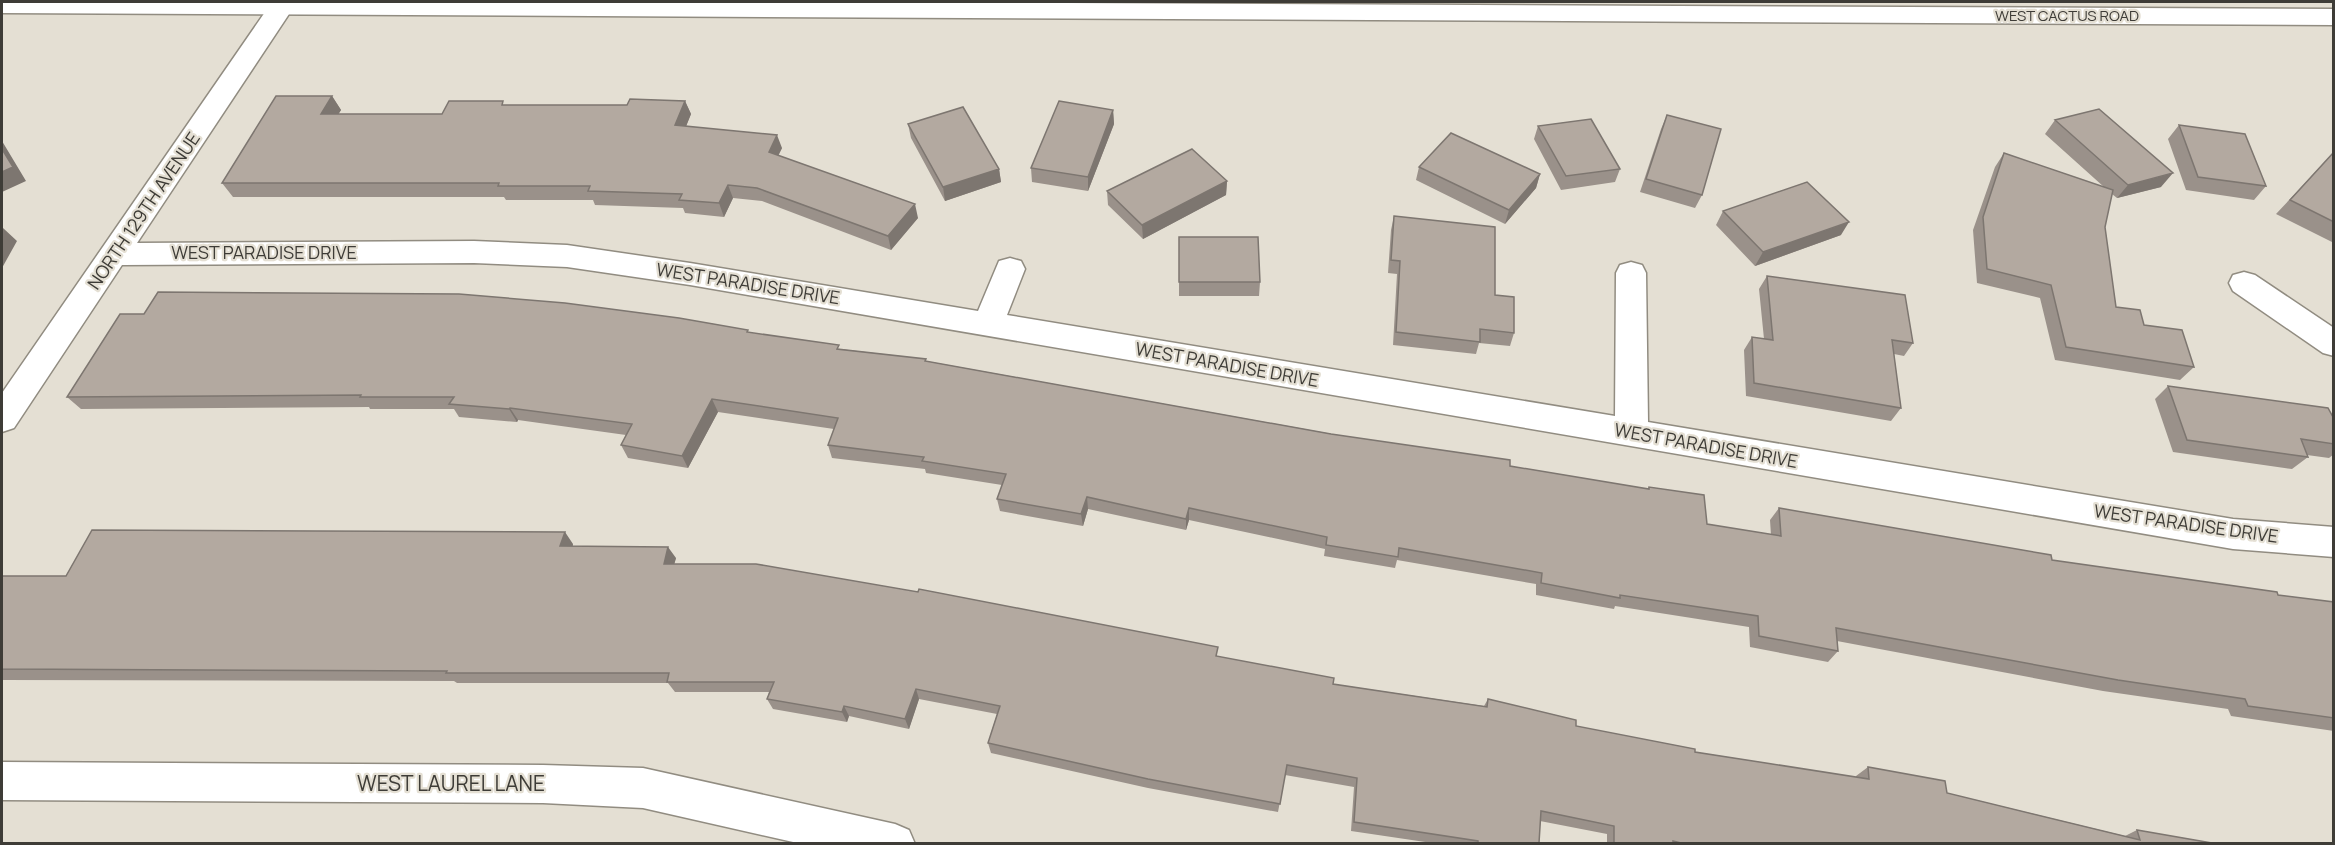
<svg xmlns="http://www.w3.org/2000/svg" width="2335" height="845" viewBox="0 0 2335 845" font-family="Manrope,sans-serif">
<rect width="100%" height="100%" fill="#e4dfd3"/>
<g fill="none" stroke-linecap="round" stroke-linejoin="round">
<defs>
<path id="minor" d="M272,2H297L137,243L474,241L567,245L690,263L978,311L999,261L1010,258L1021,261L1025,269L1007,315L1615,416L1616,273L1620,265L1631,262L1642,265L1646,273L1648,422L2233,519L2334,527V557L2233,549L690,285L567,267L474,263L122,265L14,428L2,432V393Z
M2244,272L2255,275L2334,328V356L2323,353L2233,291L2229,283L2233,275Z
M2,762L543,765L643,768L895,824L909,830L915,844H802L643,808L543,803L2,800Z"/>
<path id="secondary" d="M2,2H830L2334,9V25L2,13Z"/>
</defs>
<use href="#minor" stroke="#918c81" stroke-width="3"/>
<use href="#secondary" stroke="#918c81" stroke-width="3"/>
<use href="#minor" fill="#fff" fill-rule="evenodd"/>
<use href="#secondary" fill="#fff" fill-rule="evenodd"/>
</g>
<path fill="#9a918a" d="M332,96L341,110L338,114H442L505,105H627L685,101L691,114L686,126L782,148L778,156L918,218L891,250L762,201L733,198L724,217L685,213L683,208L595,205L593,200H506L504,197H233L222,183Z
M1113,110L1114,124L1088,191L1032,182L1031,168Z
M1667,115L1702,195L1695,208L1640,192L1661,129Z
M2055,120L2161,187L2117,198L2112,194L2105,227L2116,307L2144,325L2194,367L2180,380L2055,360L2040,298L1977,283L1973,230L1995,167L2004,153L2104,187L2045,134Z
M908,124L999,169L1001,182L945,201L911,138Z
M2179,125L2266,186L2254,200L2186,190L2168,139Z
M1538,126L1620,169L1615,182L1561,190L1534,139Z
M2334,152V243L2276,214Z
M1419,167L1540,174L1536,188L1505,224L1416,180Z
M1227,181L1226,195L1143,239L1108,205L1107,191Z
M1723,211L1841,235L1755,266L1716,225Z
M1394,216L1495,295L1514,333L1510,346L1479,343L1476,354L1393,345L1397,274L1388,273L1391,230Z
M1179,237L1260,282L1259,296H1179Z
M1767,276L1913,343L1904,356L1894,354L1901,408L1891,421L1746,396L1744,350L1752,337L1764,339L1759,289Z
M749,333L840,349L926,359V361L1510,466L1647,489L1649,487L1707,524L1771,535L1770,520L1779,508L2052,560L2278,595L2334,602V731L2231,716L2228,709L2103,691L1837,641L1838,651L1828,662L1750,647L1749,627L1615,606L1614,609L1536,595V584L1397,560L1395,568L1324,556L1325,549L1189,520L1186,530L1088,509L1083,526L1000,511L997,499L1002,485L926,473L925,469L832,458L828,445L834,429L718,412L688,468L628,458L621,445L626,435L518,420L517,422L459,417L454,409H370L369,407L81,409L67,397Z
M2168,386L2334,419V454L2329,458L2307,455L2308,457L2292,469L2173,452L2155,399Z
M573,544V546L676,558L674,564L1217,656L1333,684L1484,706L1488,699L1576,726L1695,752L1856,777V776L1868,767L1947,793L2125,836L2137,830L2212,843H1607V834L1540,821L1539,843H1432L1351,831L1354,787L1285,775L1278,812L1148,788L991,753L988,743L997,714L919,699L909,729L849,716L847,722L773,709L767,699L769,692H675L668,683H457L454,681L2,680V576H66Z"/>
<path fill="#7d7670" d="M332,96L341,110L330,128L321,114Z
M685,101L691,114L681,139L675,125Z
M1113,110L1114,124L1088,191V177Z
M777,135L782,148L773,166L769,152Z
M2,141L26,181L2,192Z
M999,169L1001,182L945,201L943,187Z
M2173,173L2161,187L2117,198L2128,185Z
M1540,174L1536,188L1505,224L1509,210Z
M1227,181L1226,195L1143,239L1142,225Z
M728,185L733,198L724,217L719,203Z
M915,204L918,218L891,250L888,236Z
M1849,222L1841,235L1755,266L1763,252Z
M3,228L17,241L2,268V230Z
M712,399L718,412L688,468L682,456Z
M510,408L518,420L517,422L509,409Z
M1087,497L1088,509L1083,526L1081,514Z
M1189,508V520L1186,530V519Z
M565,532L573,544L569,557L560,546Z
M668,547L676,558L671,576L664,564Z
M916,689L919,699L909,729L905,719Z
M844,706L849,716L847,722L842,712Z"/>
<path fill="#b3a9a0" stroke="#7d7670" stroke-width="1.5" d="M276,96H332L321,114H442L449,101H503L502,105H627L630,99L685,101L675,125L777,135L769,152L915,204L888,236L757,188L728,185L719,203L679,200L682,194L588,191L590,186H498L499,183H222Z
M1059,101L1113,110L1088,177L1031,168Z
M963,107L999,169L943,187L908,124Z
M2099,109L2173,173L2128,185L2055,120Z
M1667,115L1721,129L1702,195L1646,179Z
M1591,119L1620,169L1566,176L1538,126Z
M2179,125L2245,134L2266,186L2198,177Z
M1451,133L1540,174L1509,210L1419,167Z
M2,149L13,167L2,172Z
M1192,149L1227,181L1142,225L1107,191Z
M2334,152V222L2290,200Z
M2004,153L2113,190L2105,227L2116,307L2140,310L2144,325L2182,330L2194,367L2066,347L2051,285L1987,269L1983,217Z
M1807,182L1849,222L1763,252L1723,211Z
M1394,216L1495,227V295L1514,297V333L1480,329V342L1396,332L1400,261L1391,260Z
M1179,237H1258L1260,282H1179Z
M1767,276L1905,295L1913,343L1892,340L1901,408L1754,383L1752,337L1773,340Z
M158,292L459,294L565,303L679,318L748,330L747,332L839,345L837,349L926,359L925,361L1331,434L1510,460V466L1649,489V487L1704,495L1707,524L1781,536L1779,508L2051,555L2052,560L2277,592L2278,595L2334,602V718L2248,706L2245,699L2118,680L1836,628L1838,651L1759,636L1758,616L1620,595V598L1541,583L1542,573L1399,548L1398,557L1326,545L1327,537L1189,508L1186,519L1087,497L1081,514L997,499L1006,474L922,461L924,457L828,445L838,418L712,399L682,456L621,445L632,424L510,408L509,409L449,404L454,397H360L361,395L67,397L120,314H144Z
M2168,386L2328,408L2334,419V444L2301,439L2308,457L2187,440Z
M92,530L565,532L560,546L668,547L664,564H756L918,592L919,589L1218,647L1216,656L1334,678L1333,684L1487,707L1488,699L1576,720V726L1695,749V752L1869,779L1868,767L1945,781L1947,793L2140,840L2137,830L2212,843H1681L1673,841V843H1614V826L1541,811L1539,843H1478V841L1354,822L1357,778L1287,765L1280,804L1148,779L988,743L1000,706L916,689L905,719L844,706L842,712L767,699L774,682H667L669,673H446L447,671L2,669V576H66Z"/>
<g text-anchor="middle" stroke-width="4.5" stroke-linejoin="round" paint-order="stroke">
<g font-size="15" fill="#3e3c37" stroke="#e4dfd3">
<text x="2067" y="21">WEST CACTUS ROAD</text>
</g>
<g font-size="18" fill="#3e3c37" stroke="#e4dfd3">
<text transform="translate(144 211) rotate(-56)" y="6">NORTH 129TH AVENUE</text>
<text x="264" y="259">WEST PARADISE DRIVE</text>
<text transform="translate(748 284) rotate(9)" y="6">WEST PARADISE DRIVE</text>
<text transform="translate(1227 365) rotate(10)" y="6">WEST PARADISE DRIVE</text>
<text transform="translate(1706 446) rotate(10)" y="6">WEST PARADISE DRIVE</text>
<text transform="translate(2186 524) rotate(8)" y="6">WEST PARADISE DRIVE</text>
</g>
<g font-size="21" fill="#3e3c37" stroke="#e4dfd3">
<text x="451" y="791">WEST LAUREL LANE</text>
</g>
</g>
<rect width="2335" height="845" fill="none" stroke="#3e3c37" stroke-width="6"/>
</svg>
